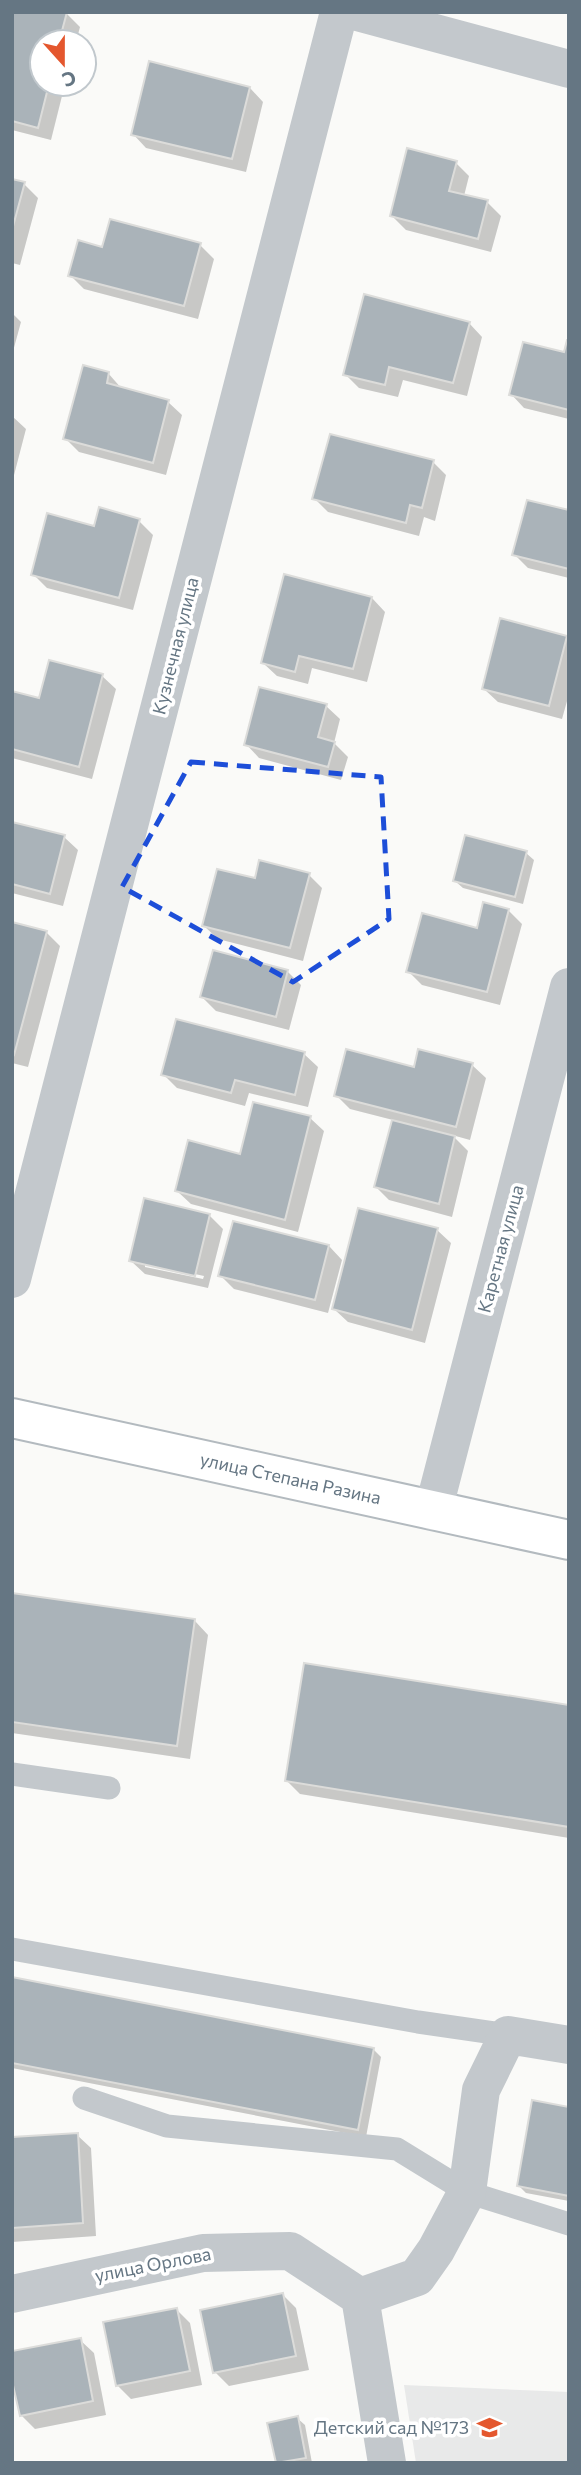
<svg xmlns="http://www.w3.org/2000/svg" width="581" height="2475" viewBox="0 0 581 2475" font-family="Commissioner,sans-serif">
<rect width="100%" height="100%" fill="#fafaf8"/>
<path fill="#e8e9e9" d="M404,2385L569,2392V2463H416Z"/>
<path fill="#0003" fill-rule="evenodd" d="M12,12L66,13L80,27L76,42H42V84H65L51,140L12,130Z
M250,88L263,102L246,172L146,148L133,134Z
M456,163L469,176L464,196L487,202L501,216L491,252L406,230L392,216Z
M12,181L24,184L38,198L20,265L12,263Z
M200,245L214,259L198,319L84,289L70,275Z
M12,313L21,322L12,355Z
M469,323L482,337L467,396L403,380L398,397L359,388L345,374Z
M569,342V419L524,408L511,394L565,354Z
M108,373L122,389L168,402L182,415L166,475L79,452L65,438Z
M12,416L26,429L13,479H12Z
M433,462L446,475L435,521L424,517L419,536L328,512L314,498Z
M569,512V578L528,568L514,554Z
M139,521L153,535L133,610L47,588L33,574L95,528Z
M372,598L385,612L367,682L312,668L308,684L277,676L263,663Z
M566,637L569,639V694L562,719L498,702L484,689Z
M102,676L116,689L92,779L12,758V692L40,700Z
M326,706L340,719L334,743L348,757L341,780L259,758L246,744Z
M12,824L64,837L78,850L63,906L12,893Z
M526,853L534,860L523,904L463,888L455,881Z
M309,875L322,888L303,961L218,939L204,926Z
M508,910L522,924L500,1005L422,985L408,971Z
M12,923L47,933L60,946L28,1067L12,1063Z
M287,971L301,985L289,1030L216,1011L202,997Z
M304,1054L318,1067L308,1107L249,1093L245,1106L177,1088L163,1074Z
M472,1065L486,1078L470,1140L452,1135L468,1151L452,1217L389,1200L376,1187L393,1120L350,1109L336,1095L415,1069Z
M310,1118L324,1131L298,1232L191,1204L177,1191Z
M209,1215L223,1229L208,1288L145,1274L131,1261ZM145,1263L204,1276L203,1279L145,1267Z
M437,1230L451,1243L425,1343L348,1322L334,1309Z
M329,1246L342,1260L328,1313L234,1289L220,1275Z
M12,1594L195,1621L208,1635L190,1759L12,1733Z
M569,1707V1838L300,1794L287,1781Z
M12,1979L373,2049L381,2057L366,2137L12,2068Z
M569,2109V2201L526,2193L519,2186Z
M77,2135L91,2148L96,2236L12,2242V2139Z
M283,2295L296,2308L309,2370L229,2386L215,2372Z
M177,2310L190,2323L202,2385L131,2399L117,2385Z
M80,2340L94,2353L106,2415L35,2429L21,2415Z
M297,2418L305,2425L312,2463H278L269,2424Z"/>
<path fill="#aab3b9" stroke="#dcdcda" stroke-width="2" d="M12,12H67L59,42H42V84H49L38,128L12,121Z
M149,61L250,87L232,159L131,135Z
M407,148L457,161L449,191L488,200L478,239L390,216Z
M12,179L25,182L12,230Z
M110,219L201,243L184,306L68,276L78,240L102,247Z
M364,294L470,322L453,383L389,367L385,385L343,375Z
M567,340H569V410L509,395L523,342L564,352Z
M83,365L109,372L107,383L169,400L153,463L63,439Z
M330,434L434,460L422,508L410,505L406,523L312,499Z
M527,500L569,510V569L512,555Z
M99,507L140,519L119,598L31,575L47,513L94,526Z
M284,574L372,597L353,669L299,656L295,672L261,663Z
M500,618L567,636L549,706L482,689Z
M49,660L103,674L79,767L12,749V691L39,698Z
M259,687L327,704L318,737L335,742L328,767L244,745Z
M12,822L65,835L50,894L12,884Z
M465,835L527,851L515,897L453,881Z
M259,860L310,873L290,948L202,926L217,869L255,878Z
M483,902L509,909L487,992L406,972L422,913L477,928Z
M12,922L47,931L14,1055L12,1054Z
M213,950L288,970L276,1017L200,997Z
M176,1019L305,1052L295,1095L235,1080L231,1093L161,1075Z
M346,1049L414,1067L418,1049L473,1063L456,1127L334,1096Z
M253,1102L311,1116L285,1220L175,1191L188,1140L240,1154Z
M392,1120L455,1136L439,1204L374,1187Z
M144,1198L210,1214L195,1276L129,1261Z
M358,1208L438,1228L412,1330L332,1309Z
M233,1221L329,1245L315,1300L218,1276Z
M12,1593L195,1619L177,1746L12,1722Z
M304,1663L569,1705V1827L285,1781Z
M12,1977L374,2048L358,2130L12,2063Z
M532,2100L569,2107V2196L517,2186Z
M78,2133L83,2223L12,2228V2137Z
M283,2293L296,2356L213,2373L200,2310Z
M177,2308L190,2371L116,2386L103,2322Z
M81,2338L93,2401L20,2416L12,2381V2351Z
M298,2416L306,2458L276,2463L267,2423Z"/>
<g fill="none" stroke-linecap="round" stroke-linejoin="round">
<defs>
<g id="secondary">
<path id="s1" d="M12,1418L569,1540"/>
</g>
</defs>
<use href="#secondary" stroke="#b3babf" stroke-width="42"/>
<path stroke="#c3c8cc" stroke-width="23" d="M12,1774L109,1788
M12,1949L418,2022L508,2035
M84,2098L167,2126L397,2149L467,2192L569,2224"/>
<path stroke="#c3c8cc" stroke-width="38" d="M357,12L569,69
M12,1279L339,12
M433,1511L569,987
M12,2294L203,2253L290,2251L360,2297
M360,2297L417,2277L436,2250L467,2192L481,2090L508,2035L569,2045
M360,2297L387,2463"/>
<use href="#secondary" stroke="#fff" stroke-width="38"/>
</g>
<path fill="none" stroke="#1d4ed8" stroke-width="5" stroke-dasharray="14 9" stroke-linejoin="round" d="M191,762L381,777L389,919L293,982L122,887Z"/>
<defs>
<symbol id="school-bare" viewBox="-9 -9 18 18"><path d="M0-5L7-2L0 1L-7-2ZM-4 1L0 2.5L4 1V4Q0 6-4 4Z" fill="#e4572e" stroke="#fff" stroke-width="2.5" paint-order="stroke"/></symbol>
</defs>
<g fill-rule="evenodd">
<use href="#school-bare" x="472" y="2410" width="35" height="35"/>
</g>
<g text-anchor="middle" stroke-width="7" stroke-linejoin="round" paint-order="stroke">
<g font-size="18" fill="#657683" stroke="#fff">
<text transform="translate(176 646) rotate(-76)" y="6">Кузнечная улица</text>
<text transform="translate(501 1249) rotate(-75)" y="6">Каретная улица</text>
<text dy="6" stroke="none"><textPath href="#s1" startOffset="285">улица Степана Разина</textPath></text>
<text transform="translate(153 2265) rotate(-11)" y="6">улица Орлова</text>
</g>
<g font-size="18" fill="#657683" stroke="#fff" text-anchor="end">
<text x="469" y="2434">Детский сад №173</text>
</g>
</g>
<rect width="581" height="2475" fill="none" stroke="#657683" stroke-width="28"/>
<g transform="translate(63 63) rotate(159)"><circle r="33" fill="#ffffff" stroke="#c1c8cd" stroke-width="2"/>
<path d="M0-5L12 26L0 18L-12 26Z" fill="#e4572e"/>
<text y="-10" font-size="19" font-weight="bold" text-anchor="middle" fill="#657683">С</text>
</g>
</svg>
